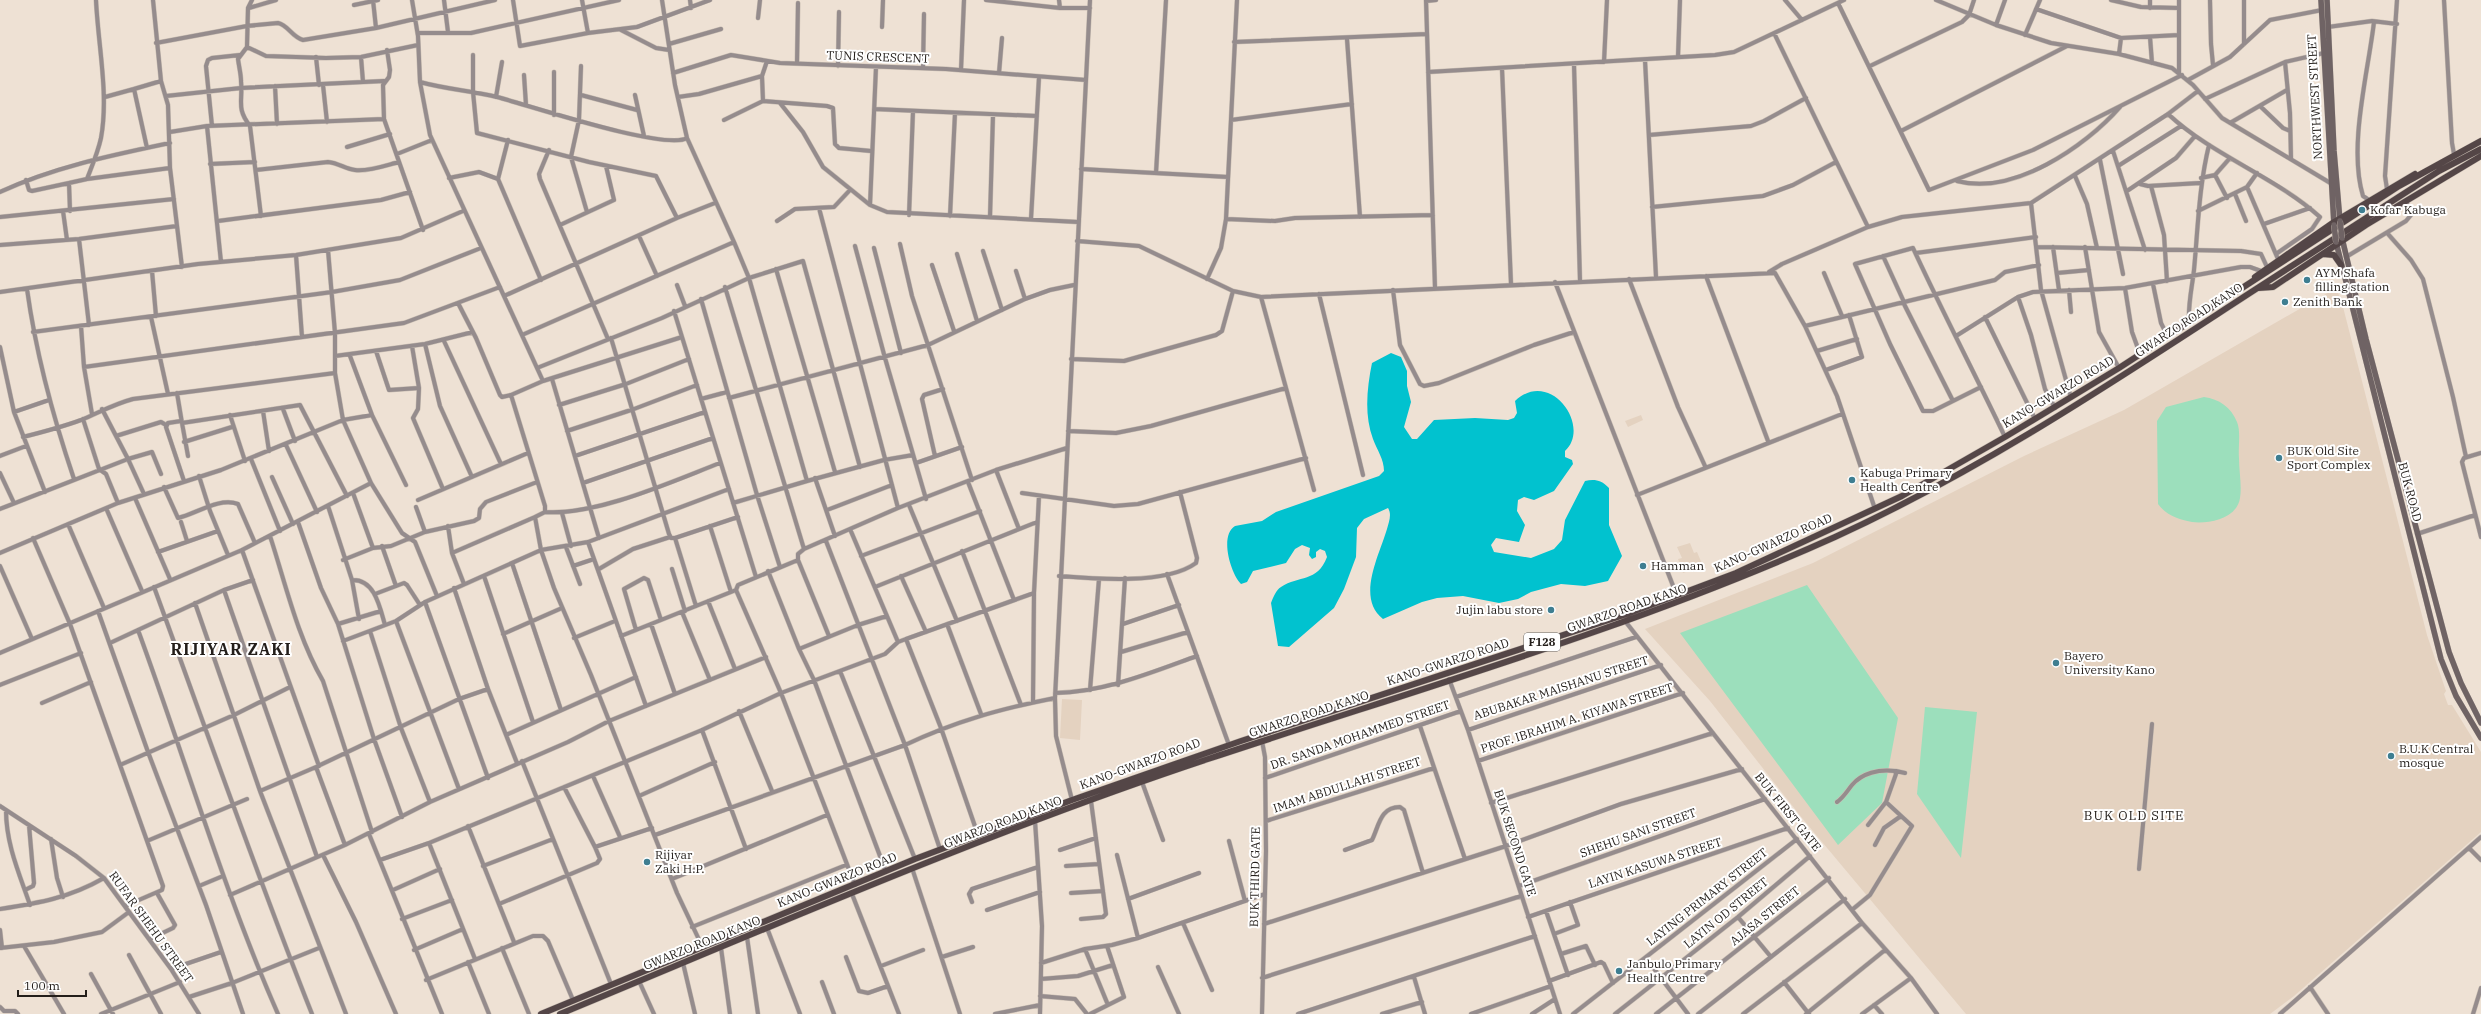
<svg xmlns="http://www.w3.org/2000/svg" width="2481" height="1014" viewBox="0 0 2481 1014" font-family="'IBM Plex Serif',serif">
<rect width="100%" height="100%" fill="#eee1d4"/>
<path fill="#e4d2c0" d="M2336,288L2342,303L2427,635L2446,691L2444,694L2448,705H2452L2481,752V832L2294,996L2270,1014H1966L1802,818L1710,701L1645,629L1813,563L2024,456L2124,410Z
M1641,415L1643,420L1628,427L1625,421Z
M1690,543L1694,553L1697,552L1703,566L1683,573L1678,559L1682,558L1677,547Z
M1062,699L1082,700L1080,740L1060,738Z"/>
<path fill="#9cdfbc" d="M2204,397C2219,399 2231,407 2237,422C2241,431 2238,448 2239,458C2239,471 2242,486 2240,498C2237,519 2208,524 2192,522C2178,519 2167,516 2158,504L2157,421L2166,407Z
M1807,585L1898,718L1882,803L1838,845L1680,633Z
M1925,707L1977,712L1961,858L1917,794Z"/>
<path fill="#01c2cf" d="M1391,353L1401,357L1407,371V386L1411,402L1404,427L1412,439H1417L1434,420L1475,418L1508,420L1514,418L1517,413L1515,401C1550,368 1592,426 1565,451V457L1572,460L1573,464L1554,491L1534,500L1524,497L1518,500L1517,511L1525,525L1519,542L1496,538L1491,545L1494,552L1531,558L1554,549L1562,540L1565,520L1585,481C1595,479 1601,480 1609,488V525L1622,556L1608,581L1585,586L1561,584L1531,592L1518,599L1499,603L1463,596L1437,598L1422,602L1383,619C1356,598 1379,556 1387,529C1389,522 1392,514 1388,508L1364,519L1357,528L1356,557L1344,589L1334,608L1289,647L1278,646L1271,603C1273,598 1276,590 1281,587C1299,575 1317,583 1327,557L1325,551L1320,549L1316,552V557L1312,559L1309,555L1310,548L1302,545L1295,549L1286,563L1253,571L1247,582L1241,584C1231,574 1219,536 1235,526L1262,521L1276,512L1379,476L1384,471C1384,459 1377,450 1373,439C1364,415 1367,388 1372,363Z"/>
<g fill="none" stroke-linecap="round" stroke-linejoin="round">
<defs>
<path id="street" d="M153,0L161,81L168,105L170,168L182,267
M252,0L248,8L247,47L238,59C239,67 241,74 241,81C243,102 236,108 250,126L261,216
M373,0L376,28L495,0
M412,0L418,36L420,82L430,135L543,381L511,395L545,506V512L535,517L541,550L554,588L591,675L677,893L702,946
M444,0L448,32
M513,0L520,46L588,33
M582,0L588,33L637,27L710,0
M662,0L675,85L687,138L734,242
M690,0L691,8
M986,0L1060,8H1090
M1059,0L1060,8
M1426,0L1435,288
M1785,0L1802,20
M1936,0L1996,25L2051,43L2119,54L2172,68L2193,85L2222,118L2332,184
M2111,0L2141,7L2179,8
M2150,0V8
M2179,0V73
M2210,0L2211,44L2213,65
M2244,0V44
M2444,0L2452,143L2454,154
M1426,1L1436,0
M1838,3L1929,190L2033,150L2182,75
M354,5L378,0
M249,8L276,0
M2036,9L2121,38L2179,35
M758,18L760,0
M1996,25L2005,0
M882,27L883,0
M2328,27L2372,21L2397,24
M621,30L656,48L669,50
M418,33H471L619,0
M1774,33L1868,227
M2025,35L2040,0
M2150,37L2152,63
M1347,39L1360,217
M1234,42L1427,34
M156,43L247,26L278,23C288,25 292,37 303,40L376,28
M669,44L721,29
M247,47L266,56L326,58L361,57L418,45
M2119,54L2121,38
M473,55V92L477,133L589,162L656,176L677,218
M316,57L319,85
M361,57L363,82
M1678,57L1680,0
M1645,60L1656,277
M1604,62L1607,0
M2285,62L2290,113L2291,159
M797,64L798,3
M1574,64L1580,281
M581,66L579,120L571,157L587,212
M838,66L839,12
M1870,66L1962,22L1969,15L1974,0
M923,68L924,14
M1502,68L1511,284
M961,70L964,0
M1428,72L1715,55L1734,52L1844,0
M673,73L731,55L780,63L946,69L1086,80
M999,73L1002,38
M524,75L526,105
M2188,80L2230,57L2270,20L2322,10
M420,82C445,89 472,91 497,97C528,105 665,151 687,138
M323,85L327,122
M275,86L277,124
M581,95L637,110
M635,95L644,136
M166,96L241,88L384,81
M105,97L134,89
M496,97L502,62
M678,97L699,94L762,76
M2205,99L2285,62L2324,53
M763,101L762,76L767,61
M780,103L803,132L823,167L870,205L887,212L1078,222
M2260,106L2283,128L2290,131
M874,109L1037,116
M2168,114C2213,156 2274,176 2320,217L2312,229L2276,254
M554,115V72
M384,119L383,85L389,77L390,70L387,50
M724,120L763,101L827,106L833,108L835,144L839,148L871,151
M1231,120L1352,104
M2230,123L2287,90
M207,126L221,262
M212,126L206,66L208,60L212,58L240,55
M1901,131L2067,46
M170,132L207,126L384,119L423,230
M1649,135L1751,126L1764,121L1806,98
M508,140L498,179L541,280
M347,147L390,134
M147,148L134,89L161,81
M549,150L539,174L540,179L608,339
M2113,151L2145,250
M397,154L432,140
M2100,160L2123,274
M210,164L255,162
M2118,166L2181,126
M1081,169L1228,177
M256,170L328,162C339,163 345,169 355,170C368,172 387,165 399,162
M1156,173L1166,0
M2215,175L2227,198
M2075,176L2087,204L2097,248
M449,178L479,172L498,179
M2201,178L2215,175L2230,158
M87,179L170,168
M26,180L29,190L32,191L69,183
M1957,181C2013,196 2085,147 2120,107
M2140,184L2148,186L2200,183
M2151,186L2164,235L2167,281
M2247,187L2278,259
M2387,189L2385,176L2397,0
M2127,191L2176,158L2195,136
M0,192C54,167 113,155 170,143
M2235,194L2246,221
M2369,200L2363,196C2348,147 2368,73 2374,22
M2031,203L2041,290L2071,398
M870,205L876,67
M1652,207L1763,196L1793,185L1836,162
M819,208L898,508
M63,211L67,240
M70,211L69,183L87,179C92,166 98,152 101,138C109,94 98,45 96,0
M2198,211L2247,187L2257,173
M909,215L913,111
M950,216L955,113
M0,217L174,199
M990,217L993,115
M1031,219L1039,77
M1226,219L1275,221L1295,218L1433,215
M218,221L381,200L410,192
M777,221L795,209L834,207L850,190
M2264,224L2310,208
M560,225L614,200L606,166
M2388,234L2411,260L2423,279L2453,397L2466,457
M639,236L657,276
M79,239L89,325
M1077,241L1139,246L1233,291L1261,297L1775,273L1805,326L1837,396L1875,509
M900,244L912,296L972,480
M0,245L79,239L177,226
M855,246L885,358L926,499
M2037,247L2241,251L2261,254L2267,267
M2053,247L2059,290
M2085,247L2099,332L2119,368
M874,248L901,353
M328,250L335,333V373L343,420L371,483L402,533L415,542L437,596
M983,251L1002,310
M1916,253L2036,237
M957,254L977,321
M296,255L302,337
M1883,256L1904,302
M2346,257L2406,221L2411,215L2406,201
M932,265L954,331
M776,269L835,472
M152,271L156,316
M1016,271L1025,299
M1769,272L1782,264L1868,227L1902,217L2031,203L2168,114L2198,91
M1824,273L1842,316
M2057,273L2089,270
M1706,276L1768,441
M1207,279L1221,248L1226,219L1237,0
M1629,279L1678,407L1705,466
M1555,282L1677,596
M2153,284L2161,323L2168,337
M677,285L685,306
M725,287L804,549
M2125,288L2132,332L2140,354
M27,289C36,354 53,417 74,479
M1393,290L1400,345L1420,384L1424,386L1439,383L1534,345L1574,332
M2069,290L2071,312
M0,292L198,264L296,255L401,238L463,211
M1319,294L1363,475
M504,296L677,218L715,203
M1261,297L1314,490
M2018,297L2031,335L2045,389L2055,408
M701,299L757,495L780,567
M1903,302L1953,401
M458,303L476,338L500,395L502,397L511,395
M674,311L756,577
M151,317L168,394
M1985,317L2035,419
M2189,322C2188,303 2192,288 2194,270C2198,227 2199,186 2209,145
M81,326L84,367L92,414
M1805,326L1995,280L2005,272L2039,265
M33,332L332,292L400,280L481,248
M522,335L734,242L749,278L807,481L733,503
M1956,336L2018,297L2033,292L2125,288L2241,267H2250L2261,271
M611,338L669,534L671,538H675L696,606
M444,341L501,464
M425,344L440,406L472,477
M412,346L419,388L418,409L413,418L443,489
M0,347L14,412L45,492
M376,351L389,390L419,388
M1817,351L1857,339
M335,356L425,344L473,332
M350,356L372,415
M1071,359L1124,361L1216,335L1222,331L1233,291
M84,367L404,323L500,287
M537,368L662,318L749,278L803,261L860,467
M1826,370L1862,357L1849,315
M552,379L599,538
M543,381L682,337
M1981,387L1933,411H1923L1890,344L1855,264L1913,248C1942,311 1975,374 2005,437
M177,393L182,423L300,405L347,496
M729,398L928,345L1025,299L1050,290L1074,285
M701,399L727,392
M559,405L626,384L689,359
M102,409L128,459L152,452L161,474
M283,409L295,441
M263,411L269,451
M14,412L49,400
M230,415L245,461
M83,419L99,469L106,474L118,503
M181,421L168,423L166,427L184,481
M182,423L188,456
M567,431L634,409L697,385
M1068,431L1116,433L1151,426L1286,388
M116,436L161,422L166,425
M23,437C43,432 62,427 81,420C98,413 114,404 133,399L335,373
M184,442L232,427
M286,445L317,512
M2481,453L2464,458L2462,462L2481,537
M0,456L26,446
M575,456L705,412
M935,456L922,399L924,395L943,389
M251,459L280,531
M916,463L962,447
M996,470L1019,529
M0,473L14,503
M199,476L210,511L228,555
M272,477L293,524
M815,478L835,536
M807,481L884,460L913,455
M968,482L1014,600
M583,483L713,438
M164,487L178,518C196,514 219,497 238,504L255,543
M353,493L373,548
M1022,493L1114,506L1138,504L1306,458
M1637,495L1842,414
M135,498L170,579
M418,500L528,453
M909,505L957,621
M328,506L352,580C375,579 380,608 385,625
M416,507L425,532
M106,508L142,591
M0,509L128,459L144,494
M827,510L892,485
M545,512C596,516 673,481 720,463
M562,513L571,546
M181,522L187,541
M298,522L321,588L338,624L374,739L402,817
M68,524L104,608
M448,526L452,553L464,584
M710,526L731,592
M850,529L898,642
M2417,534L2475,515
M270,536C286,585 297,636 323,681L372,832
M33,538L70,624L163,886L162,890L125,906
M675,538L738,517
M826,541L905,745L940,849
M588,542L646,706
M382,546L396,586
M566,547L580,584
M242,550L319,766
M962,551L1021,705
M158,552L218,531
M0,553L118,503L221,470L343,420L372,415L406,485
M452,553L535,517
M861,556L980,511
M343,560L373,548L391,546L425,532L474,521L479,518L480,509L486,502L537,482
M798,560L829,636
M512,563L561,710
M0,566L32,639
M573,566L594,559
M599,569L633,549L670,537
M672,569L685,611
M768,571L799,649L814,680L886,872
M1167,574L1229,745
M484,576L533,722
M901,576L926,632
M1059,576C1095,579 1166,585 1196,563L1197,558L1180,492
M352,580L359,619
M154,587C206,729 256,873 312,1014
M875,587L1037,522
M454,588L488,689
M224,590L317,857
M375,594L404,583L407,585L420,605
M708,601L735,669
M425,602L488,778
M195,603L260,791L346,1014
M98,611L148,752L206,905L243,1014
M682,612L710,680
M396,621L459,789
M1625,621L1862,923L1911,978L1937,1014
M338,624L381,611
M651,624L675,694
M947,624L981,714
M1123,624L1179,605
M138,630C185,758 223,889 278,1014
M636,630L624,589L644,578L648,580L661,620
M370,631L401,728L430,802
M503,634L562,608
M621,636L736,590
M574,638L615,621
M906,639L1034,593
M343,641L396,621L425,602L541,550L588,542L729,489
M110,643L224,590L253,580
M799,649L858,625L887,616
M1121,652L1188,632
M0,653L242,550L371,483
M840,671L915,859
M1449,679L1468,730L1560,1014
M0,685L81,653
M1118,685L1125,578
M1090,690L1099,579
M1055,693C1105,692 1150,673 1197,656
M1456,697L1636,637
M1033,702L1034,593L1039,496
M42,703L91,682
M739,711L772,791
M1420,726L1465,859
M702,730L746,849
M1468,730L1661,665
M506,735L636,677
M522,761L611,984
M1478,761L1683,693
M120,765L234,715L290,687
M316,767L345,845
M1896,771L1905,773
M593,776L620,837
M1265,778L1461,711
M1142,782L1163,840
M564,787L595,847L652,828
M260,791L316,767L459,699L488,689L517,763
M639,796L715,762
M1072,800L1056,736L1055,698L1090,0
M1837,802C1844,797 1847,791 1852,785C1862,773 1879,769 1895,771L1896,774L1886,802L1912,826L1870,895L1853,909
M1491,803L1713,733
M0,806L76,856L104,878L171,969L199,1014
M6,810C6,844 19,873 30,905
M1035,821L1042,926L1040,1014
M1266,821L1434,768
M1868,825L1886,802
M468,826L514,942
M369,834L442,1014
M655,835L905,745C956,721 1000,709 1055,698
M51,839L57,878L63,897
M147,841L247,799
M1229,841L1245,901
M429,843L475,959
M1875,845L1884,828L1901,816
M2469,848L2481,860
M1060,850L1096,838
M1345,850L1372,840C1379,826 1380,807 1400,807L1404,810L1423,873
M323,855L356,922L396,1014
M1117,855L1138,938
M380,860L429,843L702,730L781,693L885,654L898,642L906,639L941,728L978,835
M483,866L553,839
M1066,866L1099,864
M912,868L960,1014
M2139,869L2152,724
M672,879L827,815
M855,885L781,693L736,590L738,585L798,560V554L804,549L898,508L996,470L1067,448
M199,886L223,876
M1519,886L1765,799
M25,890L33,886L34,883L29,825
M393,890L440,869
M1071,893L1103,891
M852,894L899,1014
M230,895L345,845L430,802L568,742L609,721L766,657
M1128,899L1199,873
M972,902L969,894L972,889L1038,867
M499,904L597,863L600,859L595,847
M0,909C39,903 69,898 104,878
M987,910L1040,892
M1546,911L1568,975
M1528,917L1788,828
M1738,917L1771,957
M402,919L452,900
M1081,919L1103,917L1106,914L1091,801
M1183,923L1212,990
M1264,924L1506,846L1621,804L1742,769
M692,927L846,865
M767,928L800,1014
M0,930L2,948
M1554,934L1578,925L1570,902
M747,937L758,1014
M150,939L173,928L175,925L157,893
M24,946L64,1014
M0,948L54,942L102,932L129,912
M502,948L529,1014
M721,948L730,1014
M1085,949L1108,1005
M414,950L463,929
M1561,954L1586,946L1595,965
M129,955L161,1014
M846,957L859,991L868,993L888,986
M942,957L973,947
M1646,958L1688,1014
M468,962L489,1014
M683,963L695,1014
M1041,963L1085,949L1112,945L1138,938L1265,894
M881,966L923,950
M1158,967L1179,1014
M171,969L221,952
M91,974L113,1014
M1414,977L1425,1014
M1262,978L1521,896
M1041,979L1078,976L1113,965
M426,980L533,936H543L548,941L573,1000
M639,981L654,1014
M1549,981L1601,962L1604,964L1613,983
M822,982L834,1014
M1784,982L1809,1014
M2310,987L2328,1014
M1040,996L1075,999L1087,1014
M189,997L232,983L319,948
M1874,1005L1882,1014
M0,1007L4,1011H15L18,1014
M101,1014L180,982
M995,1014L1040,1005
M1090,1014L1124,997L1107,946
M1262,1014L1266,851L1265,757L1262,741
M1298,1014L1535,936
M1382,1014L1422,1002
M1471,1014L1551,986
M1532,1014L1555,999
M1573,1014L1797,839
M1615,1014L1738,917L1810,856
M1656,1014L1829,878
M1698,1014L1845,899
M1743,1014L1862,923
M1806,1014L1885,950
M1862,1014L1911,978
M2280,1014L2481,837
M2473,1014L2481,988"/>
<path id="secondary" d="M2321,0L2334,225
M2327,0L2334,151L2340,221
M2342,238L2366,339L2449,652L2461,683L2481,723
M2336,242L2441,659L2456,696L2481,738"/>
<path id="primary" d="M2323,254L2334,255L2341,265
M2255,277L2334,222L2415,174
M2258,288L2273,287L2366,225L2481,156
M541,1014L915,859L1072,800L1241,741L1627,614L1736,573L1902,496L2005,437L2119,368L2399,186L2481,141
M560,1014C775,925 988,832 1208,759C1418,689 1633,628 1835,537C1984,469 2119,378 2256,289C2317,250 2378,210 2439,171L2481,149"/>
</defs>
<use href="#street" stroke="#c9beb3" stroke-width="5"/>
<use href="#secondary" stroke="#c9beb3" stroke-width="6"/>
<use href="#primary" stroke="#c9beb3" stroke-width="7"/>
<use href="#street" stroke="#958c8d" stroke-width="4"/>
<use href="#secondary" stroke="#6f6364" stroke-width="5.5"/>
<use href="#primary" stroke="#544647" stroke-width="6"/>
<defs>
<path id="secondary-bridge" d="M2340,221L2342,238
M2334,225L2336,242"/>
</defs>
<use href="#secondary-bridge" stroke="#c9beb3" stroke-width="6" stroke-linecap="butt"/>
<use href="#secondary-bridge" stroke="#6f6364" stroke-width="5.5"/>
</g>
<g fill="#3e7e91" stroke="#fff" stroke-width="1.5">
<circle cx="2362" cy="210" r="4"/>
<circle cx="2307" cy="280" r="4"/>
<circle cx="2285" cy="302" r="4"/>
<circle cx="2279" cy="458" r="4"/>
<circle cx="1852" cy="480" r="4"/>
<circle cx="1643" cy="566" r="4"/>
<circle cx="1551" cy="610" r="4"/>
<circle cx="2056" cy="663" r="4"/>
<circle cx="2391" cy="756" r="4"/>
<circle cx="647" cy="862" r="4"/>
<circle cx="1619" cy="971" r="4"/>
</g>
<g text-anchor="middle" stroke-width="4" stroke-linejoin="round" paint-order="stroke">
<rect fill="#fff" stroke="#65625f" stroke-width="1" x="1524" y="633" width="36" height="18" rx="3"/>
<g font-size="11" font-weight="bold" fill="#231e1a">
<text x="1542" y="646">F128</text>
</g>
<g font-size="12" fill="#231e1a" stroke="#fff">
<text transform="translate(878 57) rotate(2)" y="4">TUNIS CRESCENT</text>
<text transform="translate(2315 97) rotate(-93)" y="4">NORTHWEST STREET</text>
<text transform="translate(2189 320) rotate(-33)" y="4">GWARZO ROAD KANO</text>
<text transform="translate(2058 392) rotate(-31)" y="4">KANO-GWARZO ROAD</text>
<text transform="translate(2410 492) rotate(75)" y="4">BUK ROAD</text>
<text transform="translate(1773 543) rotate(-24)" y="4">KANO-GWARZO ROAD</text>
<text transform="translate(1627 608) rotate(-19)" y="4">GWARZO ROAD KANO</text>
<text transform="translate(1448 662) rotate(-18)" y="4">KANO-GWARZO ROAD</text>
<text transform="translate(1561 688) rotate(-18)" y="4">ABUBAKAR MAISHANU STREET</text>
<text transform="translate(1309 714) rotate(-18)" y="4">GWARZO ROAD KANO</text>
<text transform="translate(1577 718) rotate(-18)" y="4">PROF. IBRAHIM A. KIYAWA STREET</text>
<text transform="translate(1360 735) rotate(-19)" y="4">DR. SANDA MOHAMMED STREET</text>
<text transform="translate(1140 764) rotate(-20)" y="4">KANO-GWARZO ROAD</text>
<text transform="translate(1347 785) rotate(-18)" y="4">IMAM ABDULLAHI STREET</text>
<text transform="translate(1788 812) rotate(51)" y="4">BUK FIRST GATE</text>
<text transform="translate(1003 822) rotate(-21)" y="4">GWARZO ROAD KANO</text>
<text transform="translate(1638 833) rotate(-20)" y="4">SHEHU SANI STREET</text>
<text transform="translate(1515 843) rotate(72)" y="4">BUK SECOND GATE</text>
<text transform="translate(1655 863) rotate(-18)" y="4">LAYIN KASUWA STREET</text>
<text transform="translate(1255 877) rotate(-89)" y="4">BUK THIRD GATE</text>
<text transform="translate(837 880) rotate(-22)" y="4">KANO-GWARZO ROAD</text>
<text transform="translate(1707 897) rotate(-38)" y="4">LAYING PRIMARY STREET</text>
<text transform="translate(1726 913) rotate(-39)" y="4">LAYIN OD STREET</text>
<text transform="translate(1765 916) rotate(-39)" y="4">AJASA STREET</text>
<text transform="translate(151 927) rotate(54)" y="4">RUFAR SHEHU STREET</text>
<text transform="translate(702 943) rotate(-22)" y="4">GWARZO ROAD KANO</text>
</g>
<g font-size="12" fill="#231e1a" stroke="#fff" text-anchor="start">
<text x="2370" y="214">Kofar Kabuga</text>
<text x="2315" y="277">AYM Shafa<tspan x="2315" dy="14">filling station</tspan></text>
<text x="2293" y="306">Zenith Bank</text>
<text x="2287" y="455">BUK Old Site<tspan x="2287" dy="14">Sport Complex</tspan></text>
<text x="1860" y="477">Kabuga Primary<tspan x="1860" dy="14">Health Centre</tspan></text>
<text x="1651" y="570">Hamman</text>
<text x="1543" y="614" text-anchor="end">Jujin labu store</text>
<text x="2064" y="660">Bayero<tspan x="2064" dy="14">University Kano</tspan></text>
<text x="2399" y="753">B.U.K Central<tspan x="2399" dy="14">mosque</tspan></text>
<text x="655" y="859">Rijiyar<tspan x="655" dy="14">Zaki H.P.</tspan></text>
<text x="1627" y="968">Janbulo Primary<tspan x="1627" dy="14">Health Centre</tspan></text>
</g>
<g font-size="13" letter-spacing="1" fill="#231e1a" stroke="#fff">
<text x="2134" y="820">BUK OLD SITE</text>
</g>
<g font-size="16" font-weight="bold" letter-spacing="1" fill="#231e1a" stroke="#fff">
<text x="231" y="655">RIJIYAR ZAKI</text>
</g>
</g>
<path d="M18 990v6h68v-6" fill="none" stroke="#231e1a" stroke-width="2"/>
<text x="24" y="990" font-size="12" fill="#231e1a" stroke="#ffffff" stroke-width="3" paint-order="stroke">100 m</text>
</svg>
